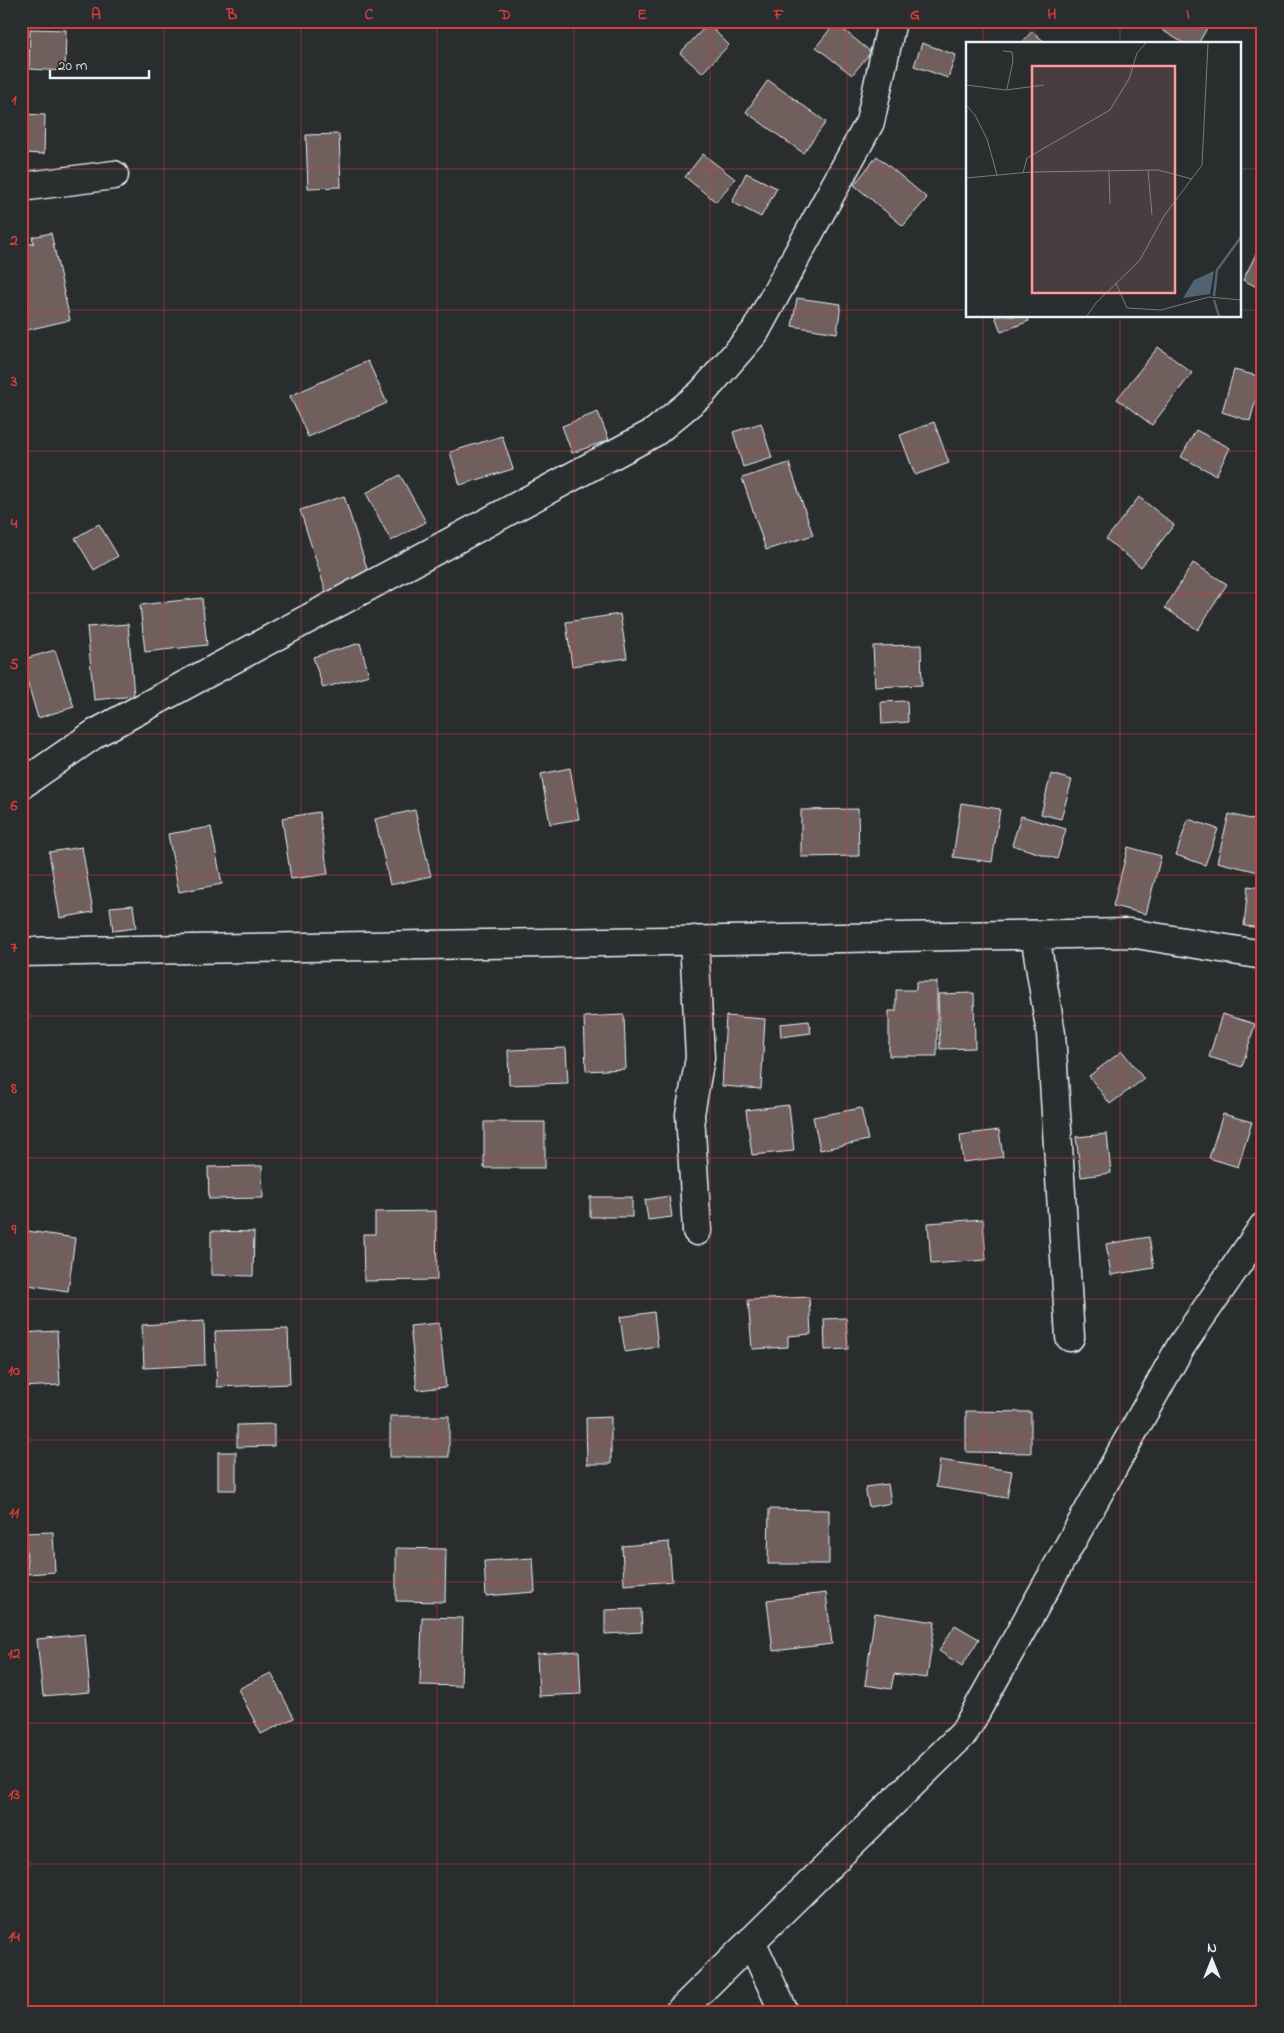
<svg xmlns="http://www.w3.org/2000/svg" width="1284" height="2033" viewBox="0 0 1284 2033" font-family="'Indie Flower',sans-serif">
<rect width="100%" height="100%" fill="#2a2d2e"/>
<filter id="ink" filterUnits="userSpaceOnUse"><feTurbulence type="fractalNoise" baseFrequency=".02" numOctaves="2"/><feDisplacementMap in="SourceGraphic" scale="10" xChannelSelector="R" yChannelSelector="G"/><feConvolveMatrix kernelMatrix="1 2 1 2 8 2 1 2 1" color-interpolation-filters="sRGB"/></filter>
<g filter="url(#ink)">
<path fill="#715f5d" stroke="#e8f1f8" d="M1168,21H1211L1198,44H1185L1162,30Z
M835,23L871,52L852,75L816,47Z
M708,24L729,45L702,73L680,53Z
M30,29L66,30L65,71L29,69Z
M1032,31L1047,44H1021Z
M922,43L956,55L948,78L914,66Z
M768,80L826,122L803,153L746,112Z
M21,114L45,115L44,154L21,153Z
M339,134L341,187L308,188L306,135Z
M703,154L735,179L716,202L685,177Z
M877,156L927,198L903,226L854,185Z
M746,173L777,188L761,217L732,202Z
M51,233L70,320L27,330L21,304V246L34,243L32,237Z
M1263,240V290L1243,280Z
M797,298L841,304L837,333L792,326Z
M995,316H1027L1029,321L1001,332Z
M1158,347L1192,373L1152,425L1117,399Z
M368,361L387,403L308,437L290,396Z
M1234,370L1262,377L1250,421L1222,412Z
M598,412L609,440L572,453L562,426Z
M934,422L949,463L915,475L900,435Z
M761,423L772,458L743,467L733,432Z
M1196,430L1230,448L1216,475L1181,457Z
M502,436L513,469L460,485L450,452Z
M789,463L813,535L766,550L742,478Z
M400,475L426,522L391,541L366,493Z
M344,496L371,581L327,595L300,510Z
M1139,497L1174,525L1141,567L1106,539Z
M99,524L118,556L94,570L75,538Z
M1193,563L1227,584L1198,630L1165,608Z
M202,598L207,645L145,652L140,605Z
M620,614L627,658L572,666L566,622Z
M128,624L134,696L94,700L87,627Z
M360,643L369,675L323,688L313,657Z
M921,645L922,685L875,687L873,646Z
M55,650L74,707L38,718L21,660Z
M907,701L908,722L882,724L881,702Z
M570,768L579,819L550,824L541,774Z
M1051,774L1072,780L1061,819L1041,814Z
M961,803L1000,809L992,862L953,857Z
M858,809L859,856L801,857V810Z
M415,810L431,876L390,885L375,819Z
M319,812L328,874L291,879L282,818Z
M1229,814L1263,822V873L1217,862Z
M1021,816L1066,829L1057,859L1012,845Z
M1188,819L1218,829L1205,865L1176,855Z
M211,827L222,884L179,892L168,834Z
M82,847L93,912L60,918L49,852Z
M1128,847L1161,856L1146,914L1113,906Z
M1248,886L1263,888V928L1244,926Z
M133,905L136,928L113,931L110,907Z
M916,982H937V1056H889V1011H896V990H916Z
M974,993L975,1048L940,1049L938,994Z
M1222,1014L1255,1024L1242,1067L1209,1057Z
M624,1015L626,1069L586,1071L584,1017Z
M726,1016L765,1019L761,1089L722,1086Z
M809,1021L811,1033L781,1037L780,1024Z
M566,1048L568,1083L509,1085L508,1050Z
M1122,1051L1144,1079L1110,1104L1089,1076Z
M789,1105L794,1151L752,1155L746,1110Z
M861,1108L868,1140L820,1150L813,1117Z
M1223,1114L1252,1122L1238,1167L1209,1158Z
M484,1122H545V1168H484Z
M999,1130L1003,1157L963,1162L960,1135Z
M1107,1134L1111,1173L1081,1177L1076,1137Z
M262,1166L263,1198L209,1199L208,1167Z
M669,1196L672,1217L648,1220L645,1200Z
M590,1197H632V1217H590Z
M436,1211L437,1280L364,1281L363,1234H375V1212Z
M983,1219L986,1260L931,1264L928,1223Z
M21,1230L75,1238L68,1291L21,1284Z
M211,1231L254,1232L253,1276L211,1275Z
M1149,1237L1154,1268L1111,1275L1106,1244Z
M809,1297L811,1334L788,1336V1347L752,1349L748,1300Z
M654,1312L658,1347L625,1352L620,1317Z
M846,1318L848,1349L825,1350L824,1319Z
M204,1321L205,1365L144,1368L142,1325Z
M439,1323L446,1387L417,1390L410,1326Z
M288,1329L290,1384L217,1387L215,1331Z
M57,1331L60,1385L21,1387V1333Z
M966,1411L1031,1412V1453L966,1452Z
M390,1416H449V1457H390Z
M611,1417V1464H587L586,1418Z
M274,1424V1446L237,1447V1425Z
M218,1452H236V1490H218Z
M940,1460L1012,1471L1007,1498L936,1487Z
M888,1484L891,1503L869,1507L865,1487Z
M769,1509L829,1510V1564H768Z
M53,1532L55,1572L28,1574L25,1533Z
M669,1542L672,1581L624,1585L622,1546Z
M396,1548L446,1549L445,1602L396,1601Z
M533,1558L535,1592L486,1596L484,1561Z
M826,1593L832,1644L773,1651L767,1600Z
M641,1609L642,1632L605,1634V1610Z
M875,1613L935,1622L927,1678L894,1674L891,1689L865,1685Z
M422,1617L463,1618L461,1686L420,1685Z
M955,1625L979,1639L962,1666L939,1651Z
M85,1634L90,1692L43,1696L37,1639Z
M579,1651L581,1694L539,1696L537,1654Z
M271,1673L294,1718L261,1734L238,1689Z"/>
<g fill="none" stroke-linecap="round" stroke-linejoin="round">
<defs>
<path id="minor" d="M21,187L114,175
M21,785L96,733L655,432L702,393L755,332L870,122L892,21
M1035,935L1051,1034L1070,1337
M694,940L700,1058L690,1114L697,1231
M21,952L1130,933L1263,955
M751,1941L784,2012
M679,2012L964,1733L1181,1346L1263,1227"/>
</defs>
<use href="#minor" stroke="#e8f1f8" stroke-width="31"/>
<use href="#minor" stroke="#2a2d2e" stroke-width="28"/>
</g>
</g>
<path fill="none" stroke="#d83c3d" stroke-width="1" stroke-opacity="0.55" d="M164,21V2012M301,21V2012M437,21V2012M574,21V2012M710,21V2012M847,21V2012M983,21V44M1120,21V44M21,169H968M1240,169H1263M21,310H968M1240,310H1263M983,316V2012M1120,316V2012M21,451H1263M21,593H1263M21,734H1263M21,875H1263M21,1016H1263M21,1158H1263M21,1299H1263M21,1440H1263M21,1582H1263M21,1723H1263M21,1864H1263"/>
<g transform="translate(966 42)">
<rect width="275" height="275" fill="#2a2d2e"/>
<path d="M248,229L244,252L217,256L228,238Z" fill="#516474"/>
<path fill="none" stroke="#516474" stroke-width="2.5" d="M248,254L251,228L275,195M248,258L253,274"/>
<path fill="none" stroke="#767b7f" stroke-width="1" d="M37,9L46,10L47,19L41,47M0,43L40,48L78,43M0,63L9,73L21,97L31,133M182,128L186,173M143,129L144,162M57,131L61,116L144,68L163,37L171,11L180,1M0,136L65,130L192,128L226,137M150,241L161,266L195,268L243,255L275,258M121,274L130,261L174,218L198,174L236,123L242,1"/>
<path fill="#ff9aa2" fill-opacity="0.15" stroke="#ff9aa2" stroke-width="2.5" d="M66,24H209V251H66Z"/>
<rect width="275" height="275" fill="none" stroke="#e8f1f8" stroke-width="2.5"/>
</g>
<rect width="1284" height="2033" fill="none" stroke="#2a2d2e" stroke-width="55"/>
<g transform="translate(1212 1960)" stroke="#2a2d2e" stroke-width="4" paint-order="stroke">
<path d="M0-4L9 19L0 12L-9 19Z" fill="#e8f1f8"/>
<text y="-8" font-size="14" font-weight="bold" text-anchor="middle" fill="#e8f1f8">N</text>
</g>
<path d="M50 70v8h99v-8" fill="none" stroke="#e8f1f8" stroke-width="2.5"/>
<text x="58" y="70" font-size="15" fill="#e8f1f8" stroke="#2a2d2e" stroke-width="4" paint-order="stroke">20 m</text>
<rect x="28" y="28" width="1228" height="1978" fill="none" stroke="#d83c3d" stroke-width="2"/>
<g font-size="16" text-anchor="middle" font-weight="bold" fill="#d83c3d">
<text x="96" y="19">A</text>
<text x="232" y="19">B</text>
<text x="369" y="19">C</text>
<text x="505" y="19">D</text>
<text x="642" y="19">E</text>
<text x="779" y="19">F</text>
<text x="915" y="19">G</text>
<text x="1052" y="19">H</text>
<text x="1188" y="19">I</text>
<text x="14" y="104">1</text>
<text x="14" y="245">2</text>
<text x="14" y="386">3</text>
<text x="14" y="528">4</text>
<text x="14" y="669">5</text>
<text x="14" y="810">6</text>
<text x="14" y="952">7</text>
<text x="14" y="1093">8</text>
<text x="14" y="1234">9</text>
<text x="14" y="1375">10</text>
<text x="14" y="1517">11</text>
<text x="14" y="1658">12</text>
<text x="14" y="1799">13</text>
<text x="14" y="1941">14</text>
</g>
</svg>
